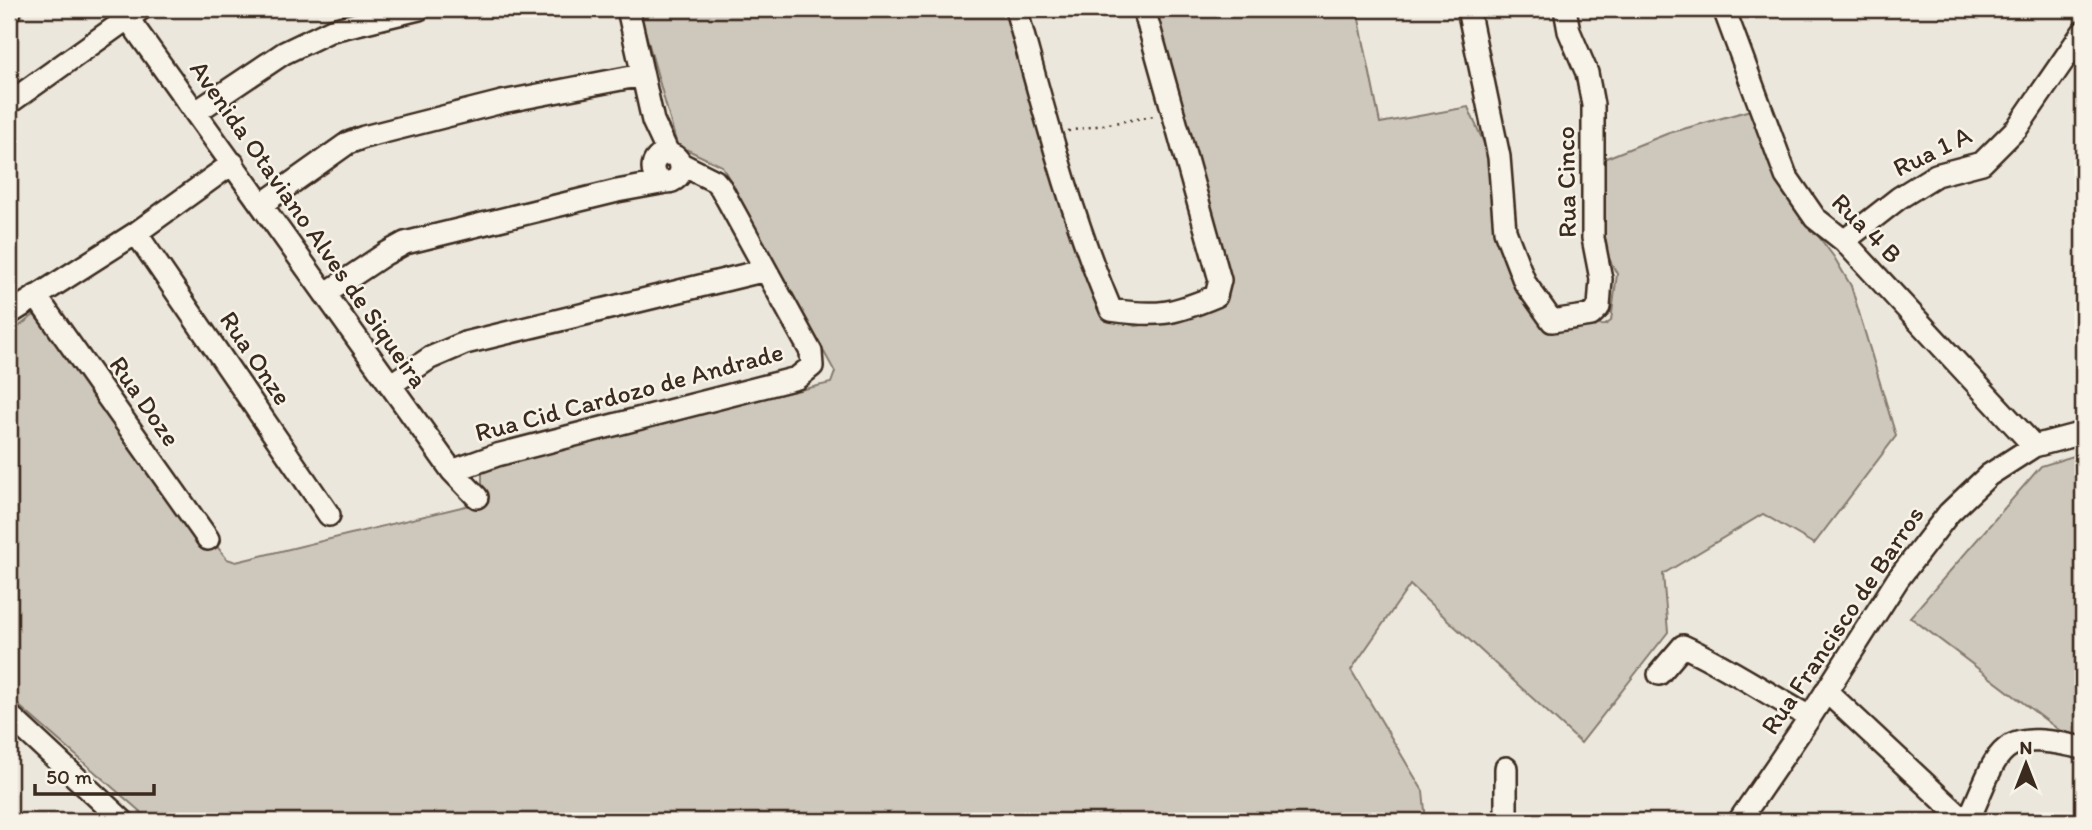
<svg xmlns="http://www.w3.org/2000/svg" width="2092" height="830" viewBox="0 0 2092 830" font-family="Itim,sans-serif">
<rect width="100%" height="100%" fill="#ece7dc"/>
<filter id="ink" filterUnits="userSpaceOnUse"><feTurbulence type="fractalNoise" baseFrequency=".0143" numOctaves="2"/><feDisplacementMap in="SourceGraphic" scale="14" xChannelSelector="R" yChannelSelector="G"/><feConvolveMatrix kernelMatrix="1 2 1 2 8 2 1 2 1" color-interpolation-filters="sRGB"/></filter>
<g filter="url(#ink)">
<path fill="#cec8bc" stroke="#84796d" stroke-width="2" d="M639,9H1006L1084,273L1101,317L1136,326L1180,320L1229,279L1155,9H1357L1380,123L1468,107L1491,159L1545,326L1605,325L1611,321L1617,274L1598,237L1601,160L1669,133L1754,109L1810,225L1834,257L1851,286L1896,436L1814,544L1763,514L1663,574L1668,632L1581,743L1410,585L1351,670L1423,791L1426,821H151L9,697V334L34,315L227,559L236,562L482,502V462L831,383L835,372L722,166L677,145Z
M2083,453V738L2059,730L1910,617L2041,466Z"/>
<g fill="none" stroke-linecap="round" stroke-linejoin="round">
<defs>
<path id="minor" d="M121,9L452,471L477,497
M628,9L653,121L668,153
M1016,9C1044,110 1070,214 1111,310C1158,317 1173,314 1216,296L1220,280L1144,9
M1468,9L1499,157L1505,231L1525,283L1552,321L1591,315L1599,307L1601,279L1593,238V105L1587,73L1569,31L1565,9
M1724,9L1786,176L1815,218L1844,241L2034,446
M9,10L11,9
M9,103L141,9
M196,112L284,53L332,30L419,9
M653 168a14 14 0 1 1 28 0a14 14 0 1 1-28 0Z
M262,204L348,143L364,137L502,102L642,75
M136,233L329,515
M1844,241L1899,198L1936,175L1982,163L2017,128L2083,32
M325,294L385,254L405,243L617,191L666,182
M36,296L208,539
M9,314L136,233L233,163
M390,385L430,358L465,343L766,270
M452,471L497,455L797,378L812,366L811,352L721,188L715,181L681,164
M1659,674L1683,646C1727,666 1767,694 1810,717
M1826,691L1965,821
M9,715L123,821
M1506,768V821
M1739,821L1810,717L1898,579L1949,513L1989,475L2034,446L2083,433
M1968,821C2001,748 1995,728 2083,748"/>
</defs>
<use href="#minor" stroke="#3b2a1e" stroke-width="26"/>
<path stroke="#3b2a1e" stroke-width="2.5" stroke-dasharray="2 5" stroke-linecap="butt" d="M1068,131L1154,116"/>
<use href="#minor" stroke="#f7f3e8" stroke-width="21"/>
</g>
</g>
<g text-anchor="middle" stroke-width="5" stroke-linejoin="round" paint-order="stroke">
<g font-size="26" fill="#3b2a1e" stroke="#f7f3e8">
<text transform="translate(1932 151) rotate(-26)" y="9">Rua 1 A</text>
<text transform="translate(1566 182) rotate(-91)" y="9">Rua Cinco</text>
<text transform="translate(309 224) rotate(55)" y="9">Avenida Otaviano Alves de Siqueira</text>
<text transform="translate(1867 228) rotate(45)" y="9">Rua 4 B</text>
<text transform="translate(256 358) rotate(56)" y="9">Rua Onze</text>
<text transform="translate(629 392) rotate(-15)" y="9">Rua Cid Cardozo de Andrade</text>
<text transform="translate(145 401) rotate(55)" y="9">Rua Doze</text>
<text transform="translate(1842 620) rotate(-56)" y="9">Rua Francisco de Barros</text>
</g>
</g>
<rect width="2092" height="830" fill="none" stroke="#f7f3e8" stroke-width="35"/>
<rect x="18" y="18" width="2057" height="795" fill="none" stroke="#3b2a1e" stroke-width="2.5" filter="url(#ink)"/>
<g transform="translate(2026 764)" stroke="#f7f3e8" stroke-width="5" paint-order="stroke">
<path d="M0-5L12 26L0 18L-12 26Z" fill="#3b2a1e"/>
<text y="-10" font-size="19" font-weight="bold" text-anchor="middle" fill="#3b2a1e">N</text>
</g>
<path d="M35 784v10h119v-10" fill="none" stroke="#3b2a1e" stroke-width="3.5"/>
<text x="46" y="784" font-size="21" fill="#3b2a1e" stroke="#f7f3e8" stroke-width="5" paint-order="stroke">50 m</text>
</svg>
